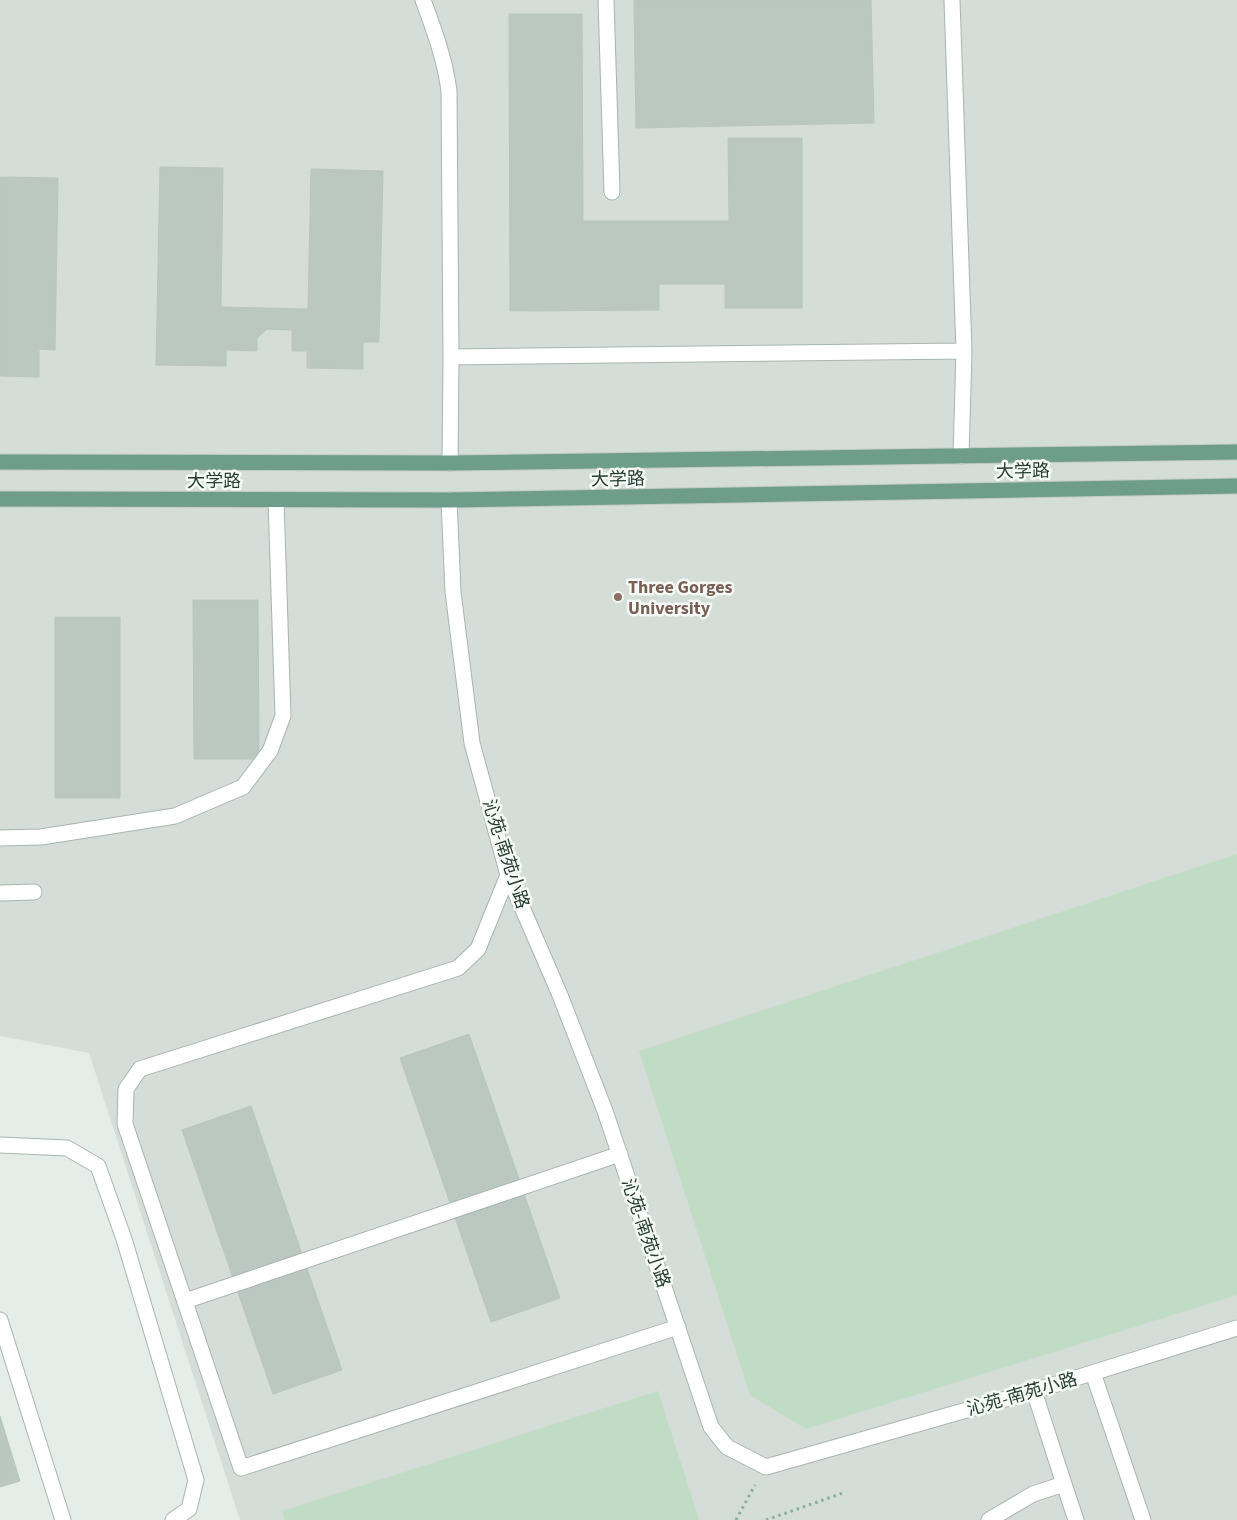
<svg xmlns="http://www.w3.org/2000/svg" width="1237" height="1520" viewBox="0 0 1237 1520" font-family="'Source Sans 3','Noto Sans SC',sans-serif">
<rect width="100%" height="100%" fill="#e5ede9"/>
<path fill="#d4ddd7" d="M0,0H1237V1520H240L89,1053L0,1036Z"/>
<path fill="#c1dcc4" d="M1237,854V1295L806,1429L750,1395L639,1051Z
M658,1391L699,1520H285L282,1511Z"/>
<path fill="#bbc8c1" stroke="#b8c6be" d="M634,0H871L874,123L636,128Z
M509,14H582L583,221H729L728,138H802V308H725V284H659V310L510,311Z
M160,167L223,168L221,307L308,309L311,169L383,171L379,342H363V369L307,368V351H292V330L267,329L257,338V351L226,350V366L156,365Z
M0,177L58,178L55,350L39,349V377L0,376Z
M193,600H258L259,759H194Z
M55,617H120V798H55Z
M469,1034L560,1298L491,1322L400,1058Z
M251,1106L342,1370L273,1394L182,1130Z
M0,1416L20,1481L0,1487Z"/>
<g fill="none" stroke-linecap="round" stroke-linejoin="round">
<defs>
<path id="minor" d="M423,0C434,30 445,59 449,91L451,357L450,463
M606,0L612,192
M952,0L964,351L961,456
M451,357L964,351
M449,500L453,592L472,743L508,875L560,995L605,1111L711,1427L727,1447L766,1467L1034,1391L1237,1328
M0,838L41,837L175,816L243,787L270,751L283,716L276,500
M508,875L478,949L458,968L140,1069L126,1089L125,1124L241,1468L678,1327
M0,893L34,892
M0,1145L67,1148L98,1166L124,1239L196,1480L189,1509L173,1520
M185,1301L620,1154
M0,1320L63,1520
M1093,1373L1143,1520
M1064,1484L1076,1520
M989,1520L1033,1494L1064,1484L1034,1391"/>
<path id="major" d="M0,462L450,463L1237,452
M0,499L449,500L1237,486"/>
</defs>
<use href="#minor" stroke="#a8b5af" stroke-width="17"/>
<use href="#major" stroke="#c2c9c6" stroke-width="17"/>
<path stroke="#89ae9d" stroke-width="3" stroke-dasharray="2.5 4" stroke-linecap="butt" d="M736,1520L755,1485
M766,1520L843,1493"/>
<use href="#minor" stroke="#fff" stroke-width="15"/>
<use href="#major" stroke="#6e9e8b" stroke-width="15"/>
</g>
<circle fill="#8d6e63" stroke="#f6faf7" stroke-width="2" cx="618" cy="597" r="5"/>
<g text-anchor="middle" stroke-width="5" stroke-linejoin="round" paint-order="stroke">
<g font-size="18" fill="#263d34" stroke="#f6faf7">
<text transform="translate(1023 471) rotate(-1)" y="6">大学路</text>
<text transform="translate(618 479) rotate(-1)" y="6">大学路</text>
<text x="214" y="487">大学路</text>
<text transform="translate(506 854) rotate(72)" y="6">沁苑-南苑小路</text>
<text transform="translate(646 1233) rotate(71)" y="6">沁苑-南苑小路</text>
<text transform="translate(1022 1394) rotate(-16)" y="6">沁苑-南苑小路</text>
</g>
<g font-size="18" font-weight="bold" fill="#785e54" stroke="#f6faf7" text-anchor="start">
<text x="628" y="593">Three Gorges<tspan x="628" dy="21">University</tspan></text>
</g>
</g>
</svg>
